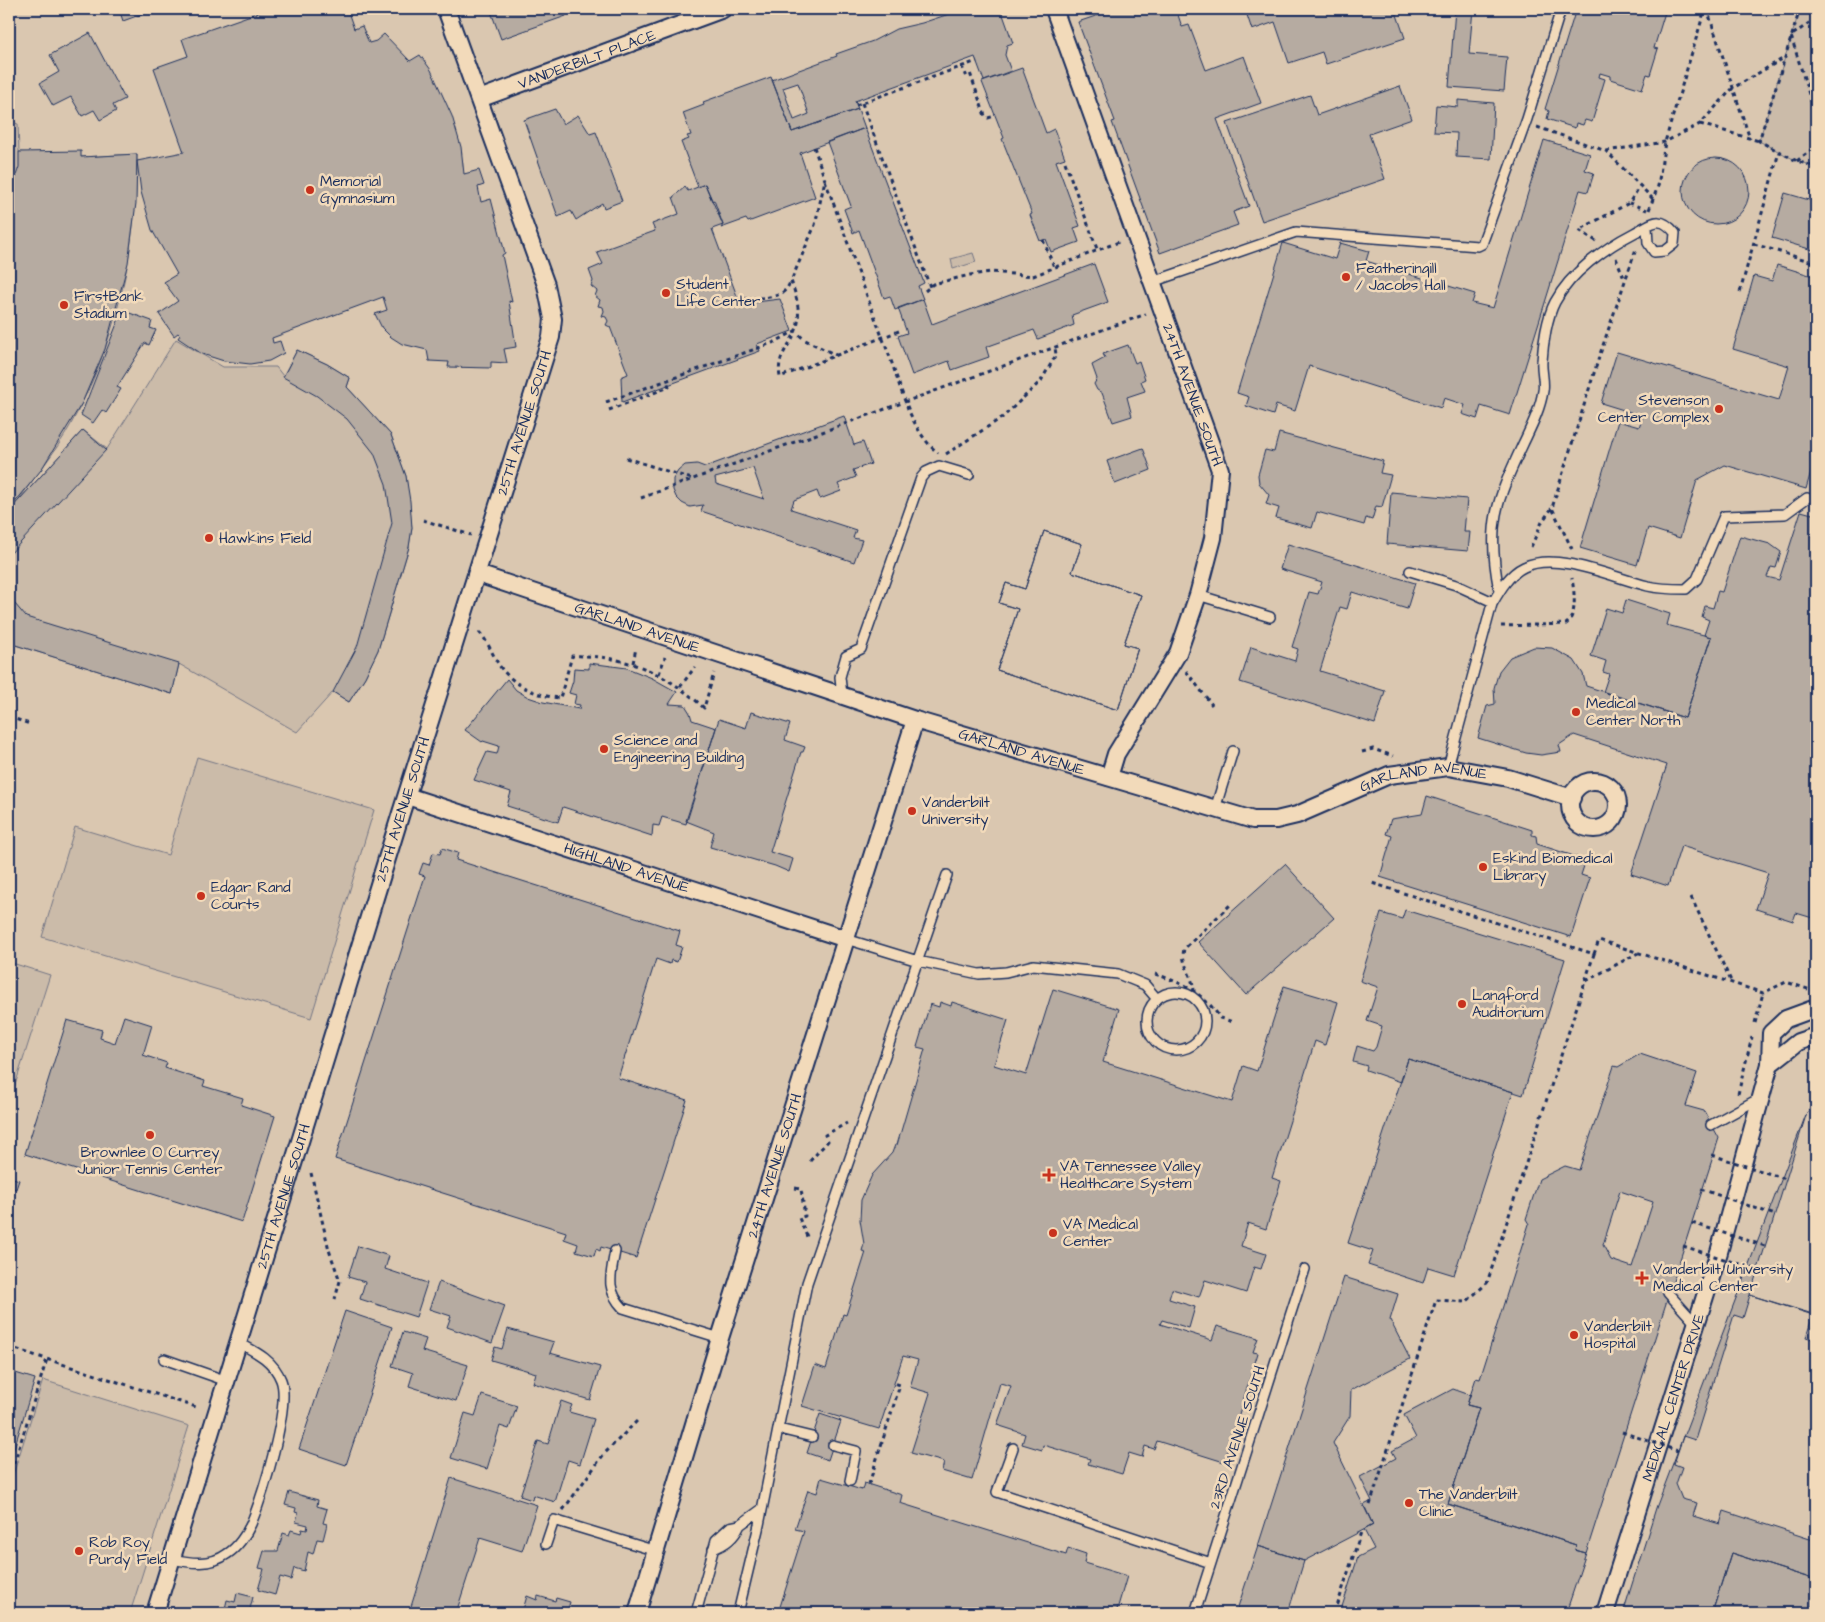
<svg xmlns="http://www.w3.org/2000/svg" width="1825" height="1622" viewBox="0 0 1825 1622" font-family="'Architects Daughter',sans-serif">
<rect width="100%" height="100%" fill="#e9d3b6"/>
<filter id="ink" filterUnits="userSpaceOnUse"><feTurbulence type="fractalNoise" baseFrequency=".02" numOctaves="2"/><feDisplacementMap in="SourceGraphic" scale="10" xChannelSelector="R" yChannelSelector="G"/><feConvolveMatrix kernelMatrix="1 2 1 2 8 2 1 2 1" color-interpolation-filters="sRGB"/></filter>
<g filter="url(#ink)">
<path fill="#dac7b0" d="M9,9H1816V1613H9Z"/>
<path fill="#cbbba9" stroke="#737584" d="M1800,9H1816V167L1797,161L1759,141Z
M9,121L18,124L19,152L81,157L137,154C137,249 117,342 70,426C55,453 35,476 18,501L83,430L107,449L176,339L223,367H276L283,376L297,350L327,364L350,378L347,387L391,435L406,476L412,528L409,547L378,650L365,677L349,702L333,692L297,732L179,664L172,694L9,643Z
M973,253L976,262L953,269L951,259Z
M197,757L374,810L311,1018L42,937L75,827L168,855Z
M9,962L50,975L9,1104Z
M43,1380L189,1426L130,1613H9V1488Z"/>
<path fill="#b6aba1" stroke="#1b2f5e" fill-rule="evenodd" d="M119,9H156L123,21Z
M268,9H347L354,29L362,26L369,43L376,41L384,34L410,61L420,55L431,70L452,116L461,147L464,174L479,170L484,185L478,187L481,202L491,199L505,253L502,255L512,302L509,301L516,347L504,349L507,363L491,362V368L448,367L449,362L429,361L427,350L402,344L391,337L382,328L375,314L387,310L383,297L272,338L273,343L280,341L284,353L269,361L250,364L224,361L202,354L178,338L180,335L178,333L174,336L159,314L178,301L164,282L177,274L152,230L141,192L137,161L184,152L154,68L188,56L182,39Z
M490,9H563L566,16L501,39Z
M964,9H1001L1013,43L1007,45L1005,55L1011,71L984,81L975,57L855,101L858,109L792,132L772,80L837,56L836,54L873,41L896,29L922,23ZM798,83L809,114L794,120L783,88Z
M1116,9H1176L1182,27L1189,25L1206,70L1244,56L1261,103L1217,119L1249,206L1233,212L1238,225L1160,253L1112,122L1115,121L1078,22Z
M1245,9H1395L1405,38L1326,64L1322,52L1289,63L1275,22L1252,30Z
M1455,9H1473L1469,54L1507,57L1504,91L1449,87Z
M1576,9H1666L1654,48L1658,49L1650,75L1647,74L1642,89L1610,79V76L1600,73L1599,77L1605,79L1592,122L1585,120L1583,125L1576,123L1575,128L1547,119L1549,111L1545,109Z
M90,33L125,99L113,105L116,111L100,120L94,110L82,116L71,97L53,106L40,83L59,72L50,55Z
M1022,68L1046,133L1054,129L1065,158L1056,161L1080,226L1074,228L1079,242L1051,252L1046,239L1040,241L1030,215L1032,214L1002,139L1004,138L982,82Z
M771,77L792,132L858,109L865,128L800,153L815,197L748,222L746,219L721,228L723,225L714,200L712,201L705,184L698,187L681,142L689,139L687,136L691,135L683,113L704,105L703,102Z
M1400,86L1412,119L1369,134L1385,179L1262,221L1227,123L1310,95L1317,115Z
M1458,100L1494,103L1491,159L1456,157L1457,133L1434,132L1436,105L1458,107Z
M555,109L563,124L578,115L590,134L596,132L622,201L604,208L602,203L576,220L571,211L558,217L524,120Z
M865,128L924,283L918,286L923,299L895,310L890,296L884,298L859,230L853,233L844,209L851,206L827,142Z
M1544,140L1590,154L1585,170L1594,173L1588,192L1580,190L1510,415L1481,406L1477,419L1462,414L1465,405L1444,398L1441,408L1309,366L1295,411L1276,405L1273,415L1246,406L1249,397L1237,393L1283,243L1335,259L1340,243L1369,251L1366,261L1475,294L1472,303L1493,308Z
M81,151V157L137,154L136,203L128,263L105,349L82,403L41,470L9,510V195L19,167V152Z
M1683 191a33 33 0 1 1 66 0a33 33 0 1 1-66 0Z
M705,184L723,225L712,229L740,304L780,299L792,331L757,344L760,351L622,402L621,377L628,374L610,327L606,325L608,321L606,317L602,316L604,311L603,307L598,306L600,300L595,296L597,291L591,286L593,281L589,270L603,264L597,252L655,231L652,224L679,214L673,197L685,187L688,191Z
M1785,193L1816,202V251L1772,238Z
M1094,264L1108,302L1072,315L1074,325L1038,339L1034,330L986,347L989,357L952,370L949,361L912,375L898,336L907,333L898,308L923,299L932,324Z
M1777,265L1816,277V454L1806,489L1725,465L1697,480L1680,538L1648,528L1637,565L1580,548L1618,421L1639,427L1643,416L1601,403L1617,352L1779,400L1789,366L1733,349L1754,276L1772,281Z
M124,311L152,321L150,328L156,330L149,345L145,343L117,387L121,389L106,413L102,410L93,423L81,415L120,316L122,317Z
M1128,345L1135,363L1139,361L1145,379L1141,381L1145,391L1127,397L1132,416L1113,422L1102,393L1097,390L1094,384L1097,379L1092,365L1105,358L1103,354Z
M297,350L327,364L350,378L347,387L391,435L406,476L410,501L412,528L409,547L378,650L365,677L349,702L333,692L357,647L392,523L386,484L374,453L347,419L317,396L283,377Z
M844,416L854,445L863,442L871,464L853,470L856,477L838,484L841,491L820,499L817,491L794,500L791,509L856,530L853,538L862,540L854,562L701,511L703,505L690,507L682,503L676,497L673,490V479L678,471L685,465L697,464L705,467ZM753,468L764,499L716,484L715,478Z
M83,430L106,450L9,555V511Z
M1279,433L1383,461L1380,473L1391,475L1382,507L1376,506L1372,520L1366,518L1364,525L1317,512L1312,528L1276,518L1279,508L1266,504L1269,495L1259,483L1258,475L1265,450L1274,452Z
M1143,448L1151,470L1115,484L1107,461Z
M1391,492L1467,499L1464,532H1470L1468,551L1387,544Z
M1801,511L1816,515V919L1796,913L1793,921L1756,909L1768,873L1681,846L1668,886L1631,874L1667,765L1574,735L1559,745L1561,752L1541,755L1526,753L1478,738L1487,706L1495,704L1494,688L1499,671L1510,657L1534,647L1552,648L1574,660L1583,674L1586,686L1685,718L1711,637L1704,635L1709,620L1702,617L1705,606L1713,608L1718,591L1722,592L1740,536L1770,544L1781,552L1776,568L1771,567L1767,577L1779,580Z
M1044,531L1082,544L1072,572L1141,595L1124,644L1138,648L1118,710L997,670L1018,609L999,603L1006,583L1025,589Z
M1044,531L1082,544L1072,572L1141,595L1124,644L1138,648L1118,710L997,670L1018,609L999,603L1006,583L1025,589Z
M1288,544L1415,583L1407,609L1352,592L1347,609L1340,607L1320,671L1385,691L1375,724L1240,682L1251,647L1295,661L1298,649L1292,647L1309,592L1318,594L1322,582L1280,569Z
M9,597L26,617L179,664L172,694L9,643Z
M1626,600L1670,614L1667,625L1711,637L1685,718L1603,692L1609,674L1603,672L1606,661L1591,656L1606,608L1622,613Z
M589,663L627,668L652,678L677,692L669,704L685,705L690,713L692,720L716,728L686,824L662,817L659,826L653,825L652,836L563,807L558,822L507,806L511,792L474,780L487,752L497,754L499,746L483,741L482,742L465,730L507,679L516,690L528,697L543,702L579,709L580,705L574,704L576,695L569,693L573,681L574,668L589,669Z
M751,712L790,724L785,740L805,747L803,752H801L770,852L793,859L789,872L775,866L710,847L714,832L686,821L719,719L746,728Z
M1427,796L1532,830V835L1536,836L1537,844L1586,860L1581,875L1590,878L1571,937L1380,877L1392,836L1386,834L1391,819L1422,814Z
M442,848L458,853L456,860L680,931L676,945L682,947L677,962L671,960L670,964L656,959L618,1078L687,1100L636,1258L601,1247L600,1251L596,1249L594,1256L576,1251L578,1244L564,1239L566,1232L335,1159L425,876L419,874L423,863L429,865L433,853L440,854Z
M1285,864L1334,918L1246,995L1198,942Z
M1405,910L1565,959L1523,1095L1408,1059L1401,1082L1366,1070L1367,1066L1353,1062L1357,1046L1373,1051L1376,1047L1382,1026L1367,1021L1378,987L1360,981L1381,913L1402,919Z
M1284,986L1338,1002L1325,1045L1315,1041L1272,1178L1281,1181L1266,1229L1248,1223L1241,1246L1266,1254L1261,1269L1254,1267L1246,1293L1205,1280L1199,1297L1172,1289L1169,1299L1195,1307L1189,1328L1162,1320L1160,1324L1212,1340L1217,1326L1258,1338L1253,1352L1258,1353L1224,1462L1157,1441L1154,1449L1145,1446L1142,1457L1129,1453L1122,1474L1088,1464L1090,1459L1043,1445L1042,1450L1022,1444L1025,1434L997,1425L1011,1386L1000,1383L972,1480L942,1471L944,1462L911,1453L930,1393L910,1387L918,1360L903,1356L879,1429L802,1406L815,1365L826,1369L843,1314L846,1315L866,1252L862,1251L864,1244L860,1220L861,1200L872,1175L892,1153L895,1145H897L925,1049L917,1047L930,1004L939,1007L940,1002L951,1006L952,1002L1008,1020L994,1065L1026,1075L1053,989L1119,1009L1103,1062L1232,1102L1243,1066L1257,1071Z
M124,1016L152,1025L143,1055L167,1063L165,1068L205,1081L203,1086L243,1098L241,1105L275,1116L242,1222L25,1154L67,1020L102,1030L100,1038L115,1043Z
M1640,1054L1697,1073L1686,1106L1704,1111L1719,1138L1586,1553L1575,1550L1576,1545L1448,1504L1479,1408L1467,1405L1476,1378L1480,1379L1529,1224L1526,1219L1539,1179L1565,1166L1579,1170L1614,1066L1618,1067ZM1620,1191L1653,1202L1632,1267L1611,1260L1603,1245Z
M1408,1059L1513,1092L1454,1275L1428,1267L1423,1283L1368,1265L1373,1251L1348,1243Z
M1816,1105V1315L1750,1295L1807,1112Z
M1816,1105V1580L1731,1553L1712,1613H1623L1656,1508L1807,1112Z
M10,1177L19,1180L16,1189L9,1187Z
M358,1246L389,1256L385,1269L427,1283L416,1317L360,1299L365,1282L348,1277Z
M1344,1277L1398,1294L1390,1320L1410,1359L1351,1390L1350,1416L1333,1443L1373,1525L1304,1561L1258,1546Z
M439,1282L505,1306L492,1343L447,1327L451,1316L429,1309Z
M1750,1295L1813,1315L1806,1337L1816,1340V1541L1724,1511L1720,1524L1693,1516L1697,1503L1682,1499L1676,1484L1682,1467L1674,1464L1683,1436L1695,1440L1734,1315L1743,1318Z
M345,1311L392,1327L346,1465L299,1449Z
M508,1329L554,1342L550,1353L600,1367L590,1400L533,1383L536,1373L491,1360L495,1347L502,1349Z
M403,1332L426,1339L422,1351L468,1365L456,1401L409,1386L413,1373L392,1366Z
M9,1371L35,1379L9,1465Z
M1453,1389L1470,1395L1467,1405L1479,1408L1448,1504L1576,1545L1575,1550L1586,1553L1566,1613H1340L1358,1557L1374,1549L1364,1530L1373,1525L1364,1505L1372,1501L1360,1477L1396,1458L1392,1451L1416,1438L1404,1415Z
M482,1395L517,1406L509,1429L500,1426L487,1469L451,1458L465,1413L475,1416Z
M561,1401L572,1405L569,1412L594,1419L580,1464L568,1460L555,1502L533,1495L532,1500L520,1496L538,1441L548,1444Z
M820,1414L841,1421L828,1460L807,1453Z
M451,1478L537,1505L522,1551L480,1538L456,1613H409Z
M821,1478L862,1490L864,1483L902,1495L900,1503L1066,1555L1068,1548L1086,1554L1084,1563L1127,1576L1116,1613H778L804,1531L795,1529L808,1490L817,1493Z
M289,1492L318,1500L317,1506L327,1509L323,1523L327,1524L323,1540L317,1539L313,1554L308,1552L304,1571L294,1568L291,1580L280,1577L275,1595L258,1590L264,1569L259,1568L264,1551H278L283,1533L289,1535L291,1530L301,1533L302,1529L307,1530L308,1525L296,1522L298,1513L295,1512L296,1508L285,1505Z
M1258,1546L1304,1561L1288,1613H1236Z
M1731,1553L1816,1580V1613H1712Z
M237,1593L253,1597L249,1613H224L227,1600L235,1602Z
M527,1596L537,1600L538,1596L555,1601L556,1598L570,1602L568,1609L577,1612V1613H522Z
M493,1609L504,1612L505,1609L520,1613H492Z"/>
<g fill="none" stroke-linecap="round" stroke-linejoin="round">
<defs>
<path id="service" d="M1152,282L1296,232L1478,246L1482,244L1527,119L1561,9
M1410,571L1456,585L1493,602
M1499,590C1486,525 1496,502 1523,444C1531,427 1540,410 1543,391C1545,381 1541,371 1542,361C1543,344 1547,317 1555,302C1571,272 1605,248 1634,233C1653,223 1660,214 1675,233L1674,244L1665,251L1654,252L1648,243L1647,227
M1198,595L1270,617
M842,695L840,677L846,656L861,649L921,478L926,472L939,466L969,475
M1448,767L1492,604C1500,590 1509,574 1524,567C1557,551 1614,578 1648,586C1660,589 1674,589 1686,589L1697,579L1724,516L1785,514L1807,498
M1215,809L1233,751
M846,939L918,961L979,974L1006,972L1033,965L1118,974L1145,985L1157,999
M1147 1021a29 29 0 1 1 58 0a29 29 0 1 1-58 0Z
M1711,1125L1760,1098
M615,1251C611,1275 605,1289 623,1308L720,1338
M1668,1293L1696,1324
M164,1359L227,1381
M779,1429L812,1437
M833,1445L856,1451L850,1481
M1013,1448L997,1492L1211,1563
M546,1544L554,1520L656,1551
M713,1549C726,1544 734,1538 740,1525
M172,1559C190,1563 211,1566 227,1554C237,1548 246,1535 251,1524C262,1497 291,1406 281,1380C273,1360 256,1352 239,1343
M696,1613L716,1540L730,1527L740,1525L762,1509
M738,1613L759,1525L807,1283L947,875
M1195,1613L1305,1269"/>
<g id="minor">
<path id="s1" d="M1054,9L1220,470L1213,538L1198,595L1178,653L1116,754L1109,777"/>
<path id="s2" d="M479,99L723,9"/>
<path id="s3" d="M478,574L915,720L1253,820H1276L1297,815L1389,775L1448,767L1508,778L1572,798"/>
<circle cx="1594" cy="805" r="24"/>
<path id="s4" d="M407,796L846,939"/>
<path d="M1770,1064L1771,1033L1786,1019L1816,1008"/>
<path id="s5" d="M155,1613L401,813L551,337L553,319L546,285L446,9"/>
<path id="s6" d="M637,1613L720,1338L915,720"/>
<path id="s7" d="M1605,1613L1719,1252L1770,1064L1798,1042L1816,1036"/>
</g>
</defs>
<use href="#service" stroke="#1b2f5e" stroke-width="12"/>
<use href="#minor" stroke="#1b2f5e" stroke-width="20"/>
<path stroke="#1b2f5e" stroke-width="3" stroke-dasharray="4 4" stroke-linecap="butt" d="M1707,9L1750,139
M1800,9L1759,141L1797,161L1816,167
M1816,18L1791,36L1816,117
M962,66L965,75L970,73L985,116L988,118L995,116
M862,103L930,287
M856,105L977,61
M1700,124L1759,141
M1537,127L1606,151L1653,199
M814,147L825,180
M1606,151L1665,142L1700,124L1733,88L1784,58
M1797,161L1816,146
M1065,162L1097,249
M1629,203L1647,210
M1649,210L1658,186L1665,142L1705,9
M1043,240L1054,267
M1596,241L1579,230L1629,203L1640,186
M1754,244L1816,263
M1616,258L1625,280
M925,291L933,284L970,275L991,272L1033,276L1121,241
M1740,292L1779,152
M743,299C760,297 784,301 790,282
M899,331L780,377C776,354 791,347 797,327C801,313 796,294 791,281L815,225L825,180C846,238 867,297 889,355C901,387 910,430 938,453
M606,402L775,342L795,331L805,340L836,355
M609,410L669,387L667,380
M946,454L1003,417L1041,381L1056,355L1055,347
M626,458L692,479
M641,498L1146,314
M423,520L471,535
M1531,547L1542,522L1552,508
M1572,549L1552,508L1600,354L1636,249
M1501,626L1566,624C1578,614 1574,592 1572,578
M479,632C488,641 492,654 499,665C512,685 537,696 560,698L572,656C624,654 667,673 704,708L714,673
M633,663L636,648
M1186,671L1212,705
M659,674L665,657
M680,687L695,667
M9,717L30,724
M1362,752L1373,749L1393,756
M1691,897L1732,983
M1594,954L1599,940L1763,993L1786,982L1811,990
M1155,974C1181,982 1205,994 1220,1018L1233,1022
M1586,981L1638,953
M1194,992C1194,977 1180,963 1184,949L1230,905
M1755,1023L1763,993
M1738,1094L1752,1037
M810,1161L828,1141L825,1135L847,1123
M311,1173L329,1250L340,1281L335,1299
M795,1188L801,1189L805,1216L799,1218L808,1239
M9,1347L199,1408
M9,1479L47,1359
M869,1484L900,1385L894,1383
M1370,1505L1436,1300L1466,1302L1487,1283L1594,954L1372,883
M563,1510L604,1454L637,1421
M1335,1613L1361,1532"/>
<use href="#service" stroke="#f2daba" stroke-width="9"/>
<use href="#minor" stroke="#f2daba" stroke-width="16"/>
<path stroke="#1b2f5e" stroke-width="3" stroke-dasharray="4 4" stroke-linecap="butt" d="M1712,1155L1786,1179
M1701,1189L1775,1215
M1692,1223L1765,1246
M1683,1246L1758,1270
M1622,1432L1678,1451"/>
</g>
</g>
<g fill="#c8321e" stroke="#f2daba" stroke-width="2">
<circle cx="310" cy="190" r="5"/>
<circle cx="1346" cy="277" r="5"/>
<circle cx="666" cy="293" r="5"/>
<circle cx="64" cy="305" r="5"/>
<circle cx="1719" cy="409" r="5"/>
<circle cx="209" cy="538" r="5"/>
<circle cx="1576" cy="712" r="5"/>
<circle cx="604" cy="749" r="5"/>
<circle cx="912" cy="811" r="5"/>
<circle cx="1483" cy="867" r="5"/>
<circle cx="201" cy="896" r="5"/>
<circle cx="1462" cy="1004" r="5"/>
<circle cx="150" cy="1135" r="5"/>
<path d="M1046.5 1167.5h5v5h5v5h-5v5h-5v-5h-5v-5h5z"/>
<circle cx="1053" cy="1233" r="5"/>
<path d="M1639.5 1270.5h5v5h5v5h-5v5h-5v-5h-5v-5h5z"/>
<circle cx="1574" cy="1335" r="5"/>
<circle cx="1409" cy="1503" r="5"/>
<circle cx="79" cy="1551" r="5"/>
</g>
<g text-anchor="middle" stroke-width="5" stroke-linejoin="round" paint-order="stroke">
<g font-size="15" fill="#1b2f5e" stroke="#f2daba">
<text dy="5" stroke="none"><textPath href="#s2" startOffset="115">VANDERBILT PLACE</textPath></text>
<text dy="5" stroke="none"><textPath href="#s1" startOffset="410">24TH AVENUE SOUTH</textPath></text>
<text dy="5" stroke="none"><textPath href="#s5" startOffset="1246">25TH AVENUE SOUTH</textPath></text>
<text dy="5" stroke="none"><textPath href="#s3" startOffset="168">GARLAND AVENUE</textPath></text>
<text dy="5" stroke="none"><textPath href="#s3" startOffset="572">GARLAND AVENUE</textPath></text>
<text dy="5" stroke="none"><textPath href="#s3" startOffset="992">GARLAND AVENUE</textPath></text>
<text dy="5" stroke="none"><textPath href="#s5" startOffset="841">25TH AVENUE SOUTH</textPath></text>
<text dy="5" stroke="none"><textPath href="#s4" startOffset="231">HIGHLAND AVENUE</textPath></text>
<text dy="5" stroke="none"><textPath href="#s6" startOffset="468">24TH AVENUE SOUTH</textPath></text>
<text dy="5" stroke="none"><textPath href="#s5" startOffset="436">25TH AVENUE SOUTH</textPath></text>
<text dy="5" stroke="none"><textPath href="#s7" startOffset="226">MEDICAL CENTER DRIVE</textPath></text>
<text transform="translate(1237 1437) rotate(-72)" y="5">23RD AVENUE SOUTH</text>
</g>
<g font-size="15" fill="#1b2f5e" stroke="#f2daba" text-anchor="start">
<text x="320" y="186">Memorial<tspan x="320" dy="17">Gymnasium</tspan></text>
<text x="1356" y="273">Featheringill<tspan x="1356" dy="17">/ Jacobs Hall</tspan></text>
<text x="676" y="289">Student<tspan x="676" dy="17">Life Center</tspan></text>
<text x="74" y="301">FirstBank<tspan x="74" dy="17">Stadium</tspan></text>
<text x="1709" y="405" text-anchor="end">Stevenson<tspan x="1709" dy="17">Center Complex</tspan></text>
<text x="219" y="543">Hawkins Field</text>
<text x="1586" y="708">Medical<tspan x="1586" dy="17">Center North</tspan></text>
<text x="614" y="745">Science and<tspan x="614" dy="17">Engineering Building</tspan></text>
<text x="922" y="807">Vanderbilt<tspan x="922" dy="17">University</tspan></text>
<text x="1493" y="863">Eskind Biomedical<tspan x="1493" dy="17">Library</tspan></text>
<text x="211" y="892">Edgar Rand<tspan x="211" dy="17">Courts</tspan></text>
<text x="1472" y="1000">Langford<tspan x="1472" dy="17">Auditorium</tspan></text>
<text x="150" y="1157" text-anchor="middle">Brownlee O Currey<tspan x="150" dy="17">Junior Tennis Center</tspan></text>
<text x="1060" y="1171">VA Tennessee Valley<tspan x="1060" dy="17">Healthcare System</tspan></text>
<text x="1063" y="1229">VA Medical<tspan x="1063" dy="17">Center</tspan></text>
<text x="1653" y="1274">Vanderbilt University<tspan x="1653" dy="17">Medical Center</tspan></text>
<text x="1584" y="1331">Vanderbilt<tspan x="1584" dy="17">Hospital</tspan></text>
<text x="1419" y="1499">The Vanderbilt<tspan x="1419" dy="17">Clinic</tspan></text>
<text x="89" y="1547">Rob Roy<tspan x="89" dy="17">Purdy Field</tspan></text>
</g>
</g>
<rect width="1825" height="1622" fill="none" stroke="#f2daba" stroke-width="30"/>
<rect x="15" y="15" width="1795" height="1592" fill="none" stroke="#1b2f5e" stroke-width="2" filter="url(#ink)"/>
</svg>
